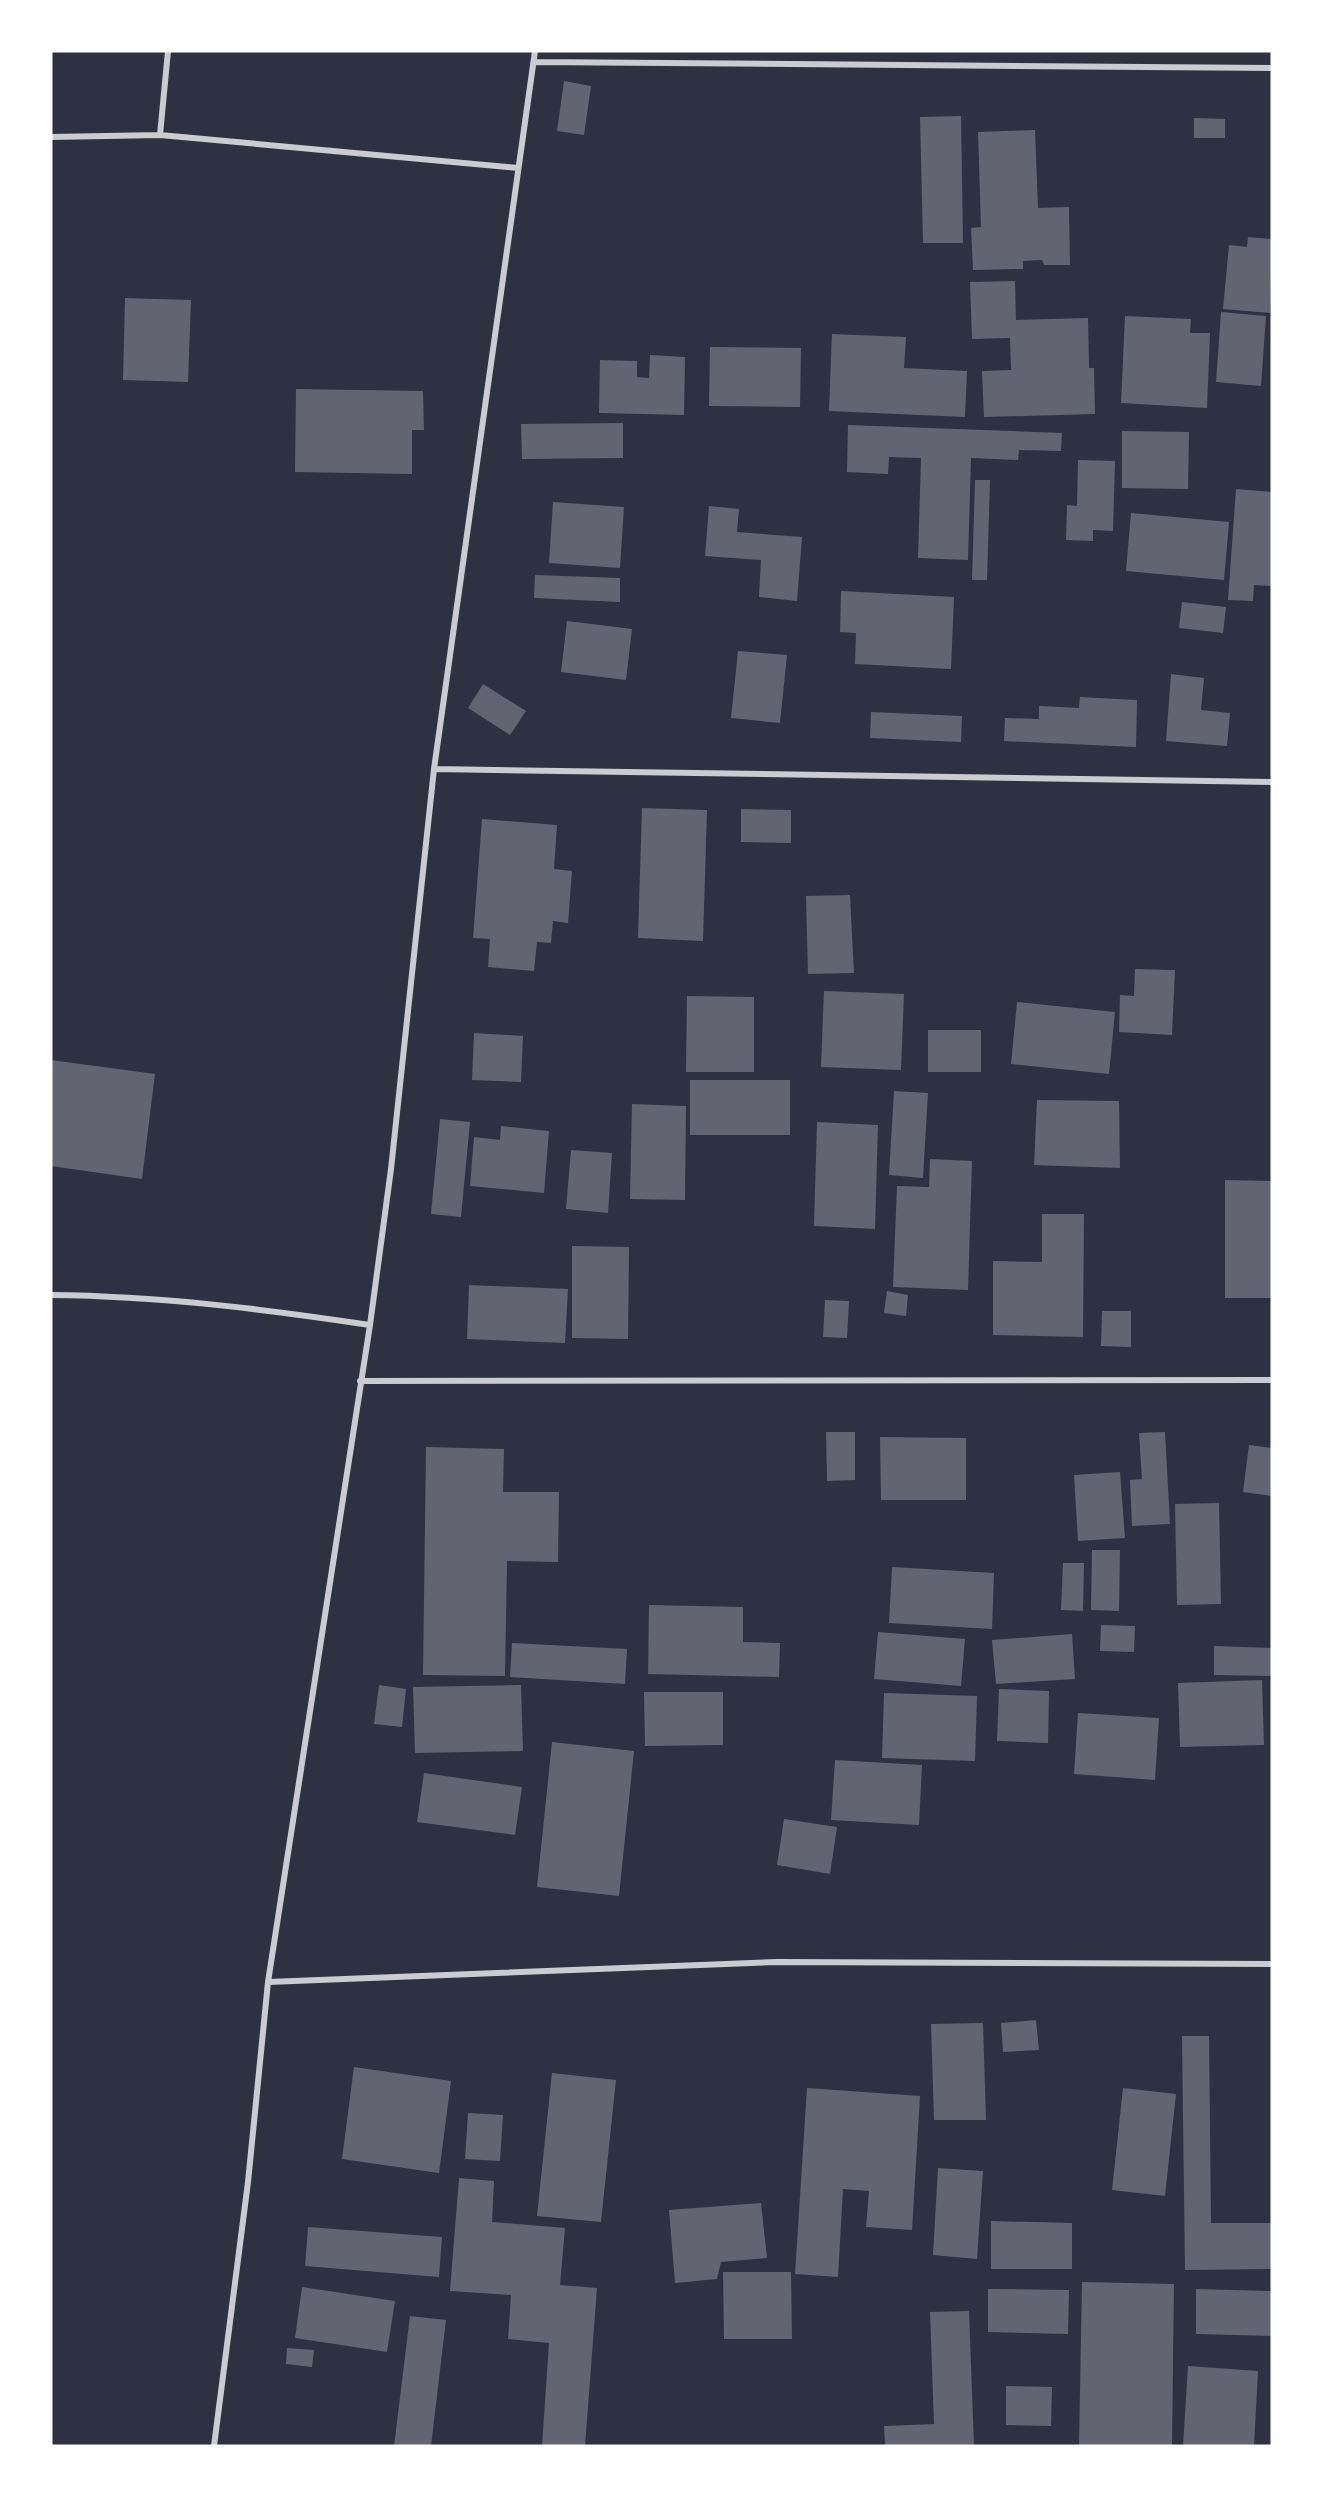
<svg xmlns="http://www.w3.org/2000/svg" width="1323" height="2497" viewBox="0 0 1323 2497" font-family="Arial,sans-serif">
<rect width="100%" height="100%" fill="#2d3142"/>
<path fill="#626471" d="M564,81L591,86L584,135L557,131Z
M961,116L963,243H923L920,117Z
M1194,118L1225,119V138H1194Z
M1035,130L1038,208L1069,207L1070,265H1044L1042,260L1023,261V269L973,270L971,228L981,227L978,132Z
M1248,237L1272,239L1270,313L1223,309L1229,245L1247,247Z
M1015,281L1016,320L1088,318L1089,368H1094L1095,414L984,417L982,371L1011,370L1010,338L972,339L970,282Z
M125,298L191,300L188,382L123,380Z
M1221,312L1266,316L1261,386L1216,382Z
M1125,316L1191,319L1190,333H1210L1207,408L1121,403Z
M832,334L906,337L904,368L967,371L965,417L829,411Z
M710,347L801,348L800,407L709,406Z
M650,355L685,357L684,415L599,413L600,360L637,361V377L649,378Z
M296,389L423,391L424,430H412V474L295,472Z
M623,423V458L522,459L521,424Z
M848,425L1062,433L1061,451L1019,450L1018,460L971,458L968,560L918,558L921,458L889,457L888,474L847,472Z
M1122,431L1189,432L1188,489L1122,488Z
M1078,460L1115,461L1113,531L1093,530V541L1066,540L1067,505L1077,506Z
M975,480H990L987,580H972Z
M1236,489L1272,492V586L1254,585L1253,601L1228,600Z
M553,502L624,507L620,568L549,563Z
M709,506L739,509L737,532L802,537L797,601L759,597L761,560L705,556Z
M1131,513L1229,522L1224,580L1126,571Z
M535,575L620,578V602L534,598Z
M841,591L954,597L951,669L855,664L856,633L840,632Z
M1182,602L1226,607L1223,633L1179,628Z
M567,621L632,629L626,680L561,672Z
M738,651L787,655L780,723L731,718Z
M1171,674L1204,678L1201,710L1230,713L1227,746L1166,741Z
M483,684L526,711L510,735L468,708Z
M1080,697L1137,700L1136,747L1004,741L1005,718L1039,719V706L1079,708Z
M871,712L962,716L961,742L870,738Z
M642,808L707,810L703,941L638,938Z
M741,809L791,810V843L741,842Z
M482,819L557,825L554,869L572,871L568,923L553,921L551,943L537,942L534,971L488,967L490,939L473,938Z
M850,895L854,973L808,974L806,896Z
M1135,969L1175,970L1172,1035L1119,1032L1120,995L1134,996Z
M824,991L904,994L901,1070L821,1067Z
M687,996L754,997V1072H686Z
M1017,1002L1115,1012L1109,1074L1011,1064Z
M928,1030H981V1072H928Z
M474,1033L523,1036L521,1082L472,1080Z
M51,1060L155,1074L142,1179L51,1166Z
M690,1080H790V1135H690Z
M894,1091L928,1093L923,1178L889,1175Z
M1037,1100L1119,1101L1120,1168L1034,1165Z
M632,1104L686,1106L685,1200L630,1199Z
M440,1119L470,1122L461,1217L431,1214Z
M817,1122L878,1125L875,1229L814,1226Z
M501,1126L549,1131L544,1193L470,1186L474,1137L500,1140Z
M571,1150L612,1153L608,1213L566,1209Z
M930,1159L972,1161L968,1290L893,1287L897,1186L929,1187Z
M1225,1180L1272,1181V1298H1225Z
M1042,1214H1084L1083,1337L993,1335V1261L1042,1262Z
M572,1246L629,1247L628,1339L572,1338Z
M469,1285L568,1289L565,1343L467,1339Z
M887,1291L908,1295L906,1316L884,1313Z
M825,1300L849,1301L847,1338L823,1337Z
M1102,1311H1131V1347L1101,1346Z
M826,1432H855V1480L827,1481Z
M1165,1432L1170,1524L1132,1526L1130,1480L1142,1479L1139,1433Z
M880,1437L966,1438V1500H881Z
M1249,1445L1272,1448V1496L1243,1492Z
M426,1447L504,1449L503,1492H559L558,1562L507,1561L505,1676L423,1675Z
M1120,1472L1125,1538L1078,1541L1074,1475Z
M1219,1503L1221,1604L1177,1605L1175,1504Z
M1092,1550H1120L1119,1611L1091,1610Z
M1063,1563H1084L1083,1611L1061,1610Z
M892,1567L994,1573L992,1629L889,1623Z
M649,1605L743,1607V1642L780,1643L779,1677L648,1674Z
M1101,1625L1135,1626L1134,1652L1100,1651Z
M878,1632L965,1639L961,1686L874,1679Z
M1072,1634L1075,1679L996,1684L992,1640Z
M512,1643L627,1649L625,1684L510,1677Z
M1214,1646L1272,1648V1676L1214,1675Z
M1262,1680L1264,1745L1180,1747L1178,1683Z
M379,1685L406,1689L402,1727L374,1724Z
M521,1685L523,1751L415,1753L413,1687Z
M999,1689L1049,1691L1048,1743L997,1741Z
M644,1692H723V1745L645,1746Z
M884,1693L977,1696L975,1761L882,1758Z
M1078,1713L1159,1718L1155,1780L1074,1774Z
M552,1742L634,1751L619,1896L537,1887Z
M835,1760L922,1765L919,1825L831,1820Z
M424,1773L522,1787L515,1835L417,1822Z
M784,1819L837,1827L830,1874L777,1865Z
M1036,2020L1039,2050L1003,2052L1001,2023Z
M983,2023L986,2120H934L931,2024Z
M1182,2036H1209L1211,2223H1272V2269L1185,2270Z
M354,2067L451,2081L439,2173L342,2159Z
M552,2073L616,2080L601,2222L537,2216Z
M807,2088L920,2096L912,2230L866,2227L869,2191L843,2189L838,2277L795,2274Z
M1123,2088L1176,2094L1165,2196L1112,2190Z
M468,2113L503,2115L500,2161L465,2159Z
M938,2168L983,2171L977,2259L933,2255Z
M459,2178L494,2181L492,2222L565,2228L560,2285L597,2288L585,2446H542L549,2343L508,2339L511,2295L450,2291Z
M761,2203L767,2258L721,2262L717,2279L675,2283L669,2210Z
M991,2221L1072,2223V2269H991Z
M308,2227L442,2237L439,2277L305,2266Z
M723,2272H791L792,2339H724Z
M1082,2282L1174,2284L1172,2446H1079Z
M302,2287L395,2301L387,2352L295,2338Z
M988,2289L1069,2290L1068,2334L988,2332Z
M1196,2289L1272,2291V2336L1196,2334Z
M969,2311L974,2446H885L884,2426L934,2424L930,2312Z
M410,2316L446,2320L431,2446H394Z
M287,2348L314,2350L312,2367L286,2364Z
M1188,2366L1258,2371L1254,2446H1183Z
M1006,2386L1052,2387L1051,2426L1006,2425Z"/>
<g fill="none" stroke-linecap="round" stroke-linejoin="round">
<path stroke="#caccd0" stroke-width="6" d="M534,62L1272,68
M160,135L518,168
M51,137L160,135L168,51
M434,769L1272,782
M51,1295C158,1296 264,1309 370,1325
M360,1381L1272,1380
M268,1982L777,1962L1272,1964
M214,2446L248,2182L268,1982L370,1325L391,1169L434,769L535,51"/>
</g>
<rect width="1323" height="2497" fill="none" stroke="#ffffff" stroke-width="105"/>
</svg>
